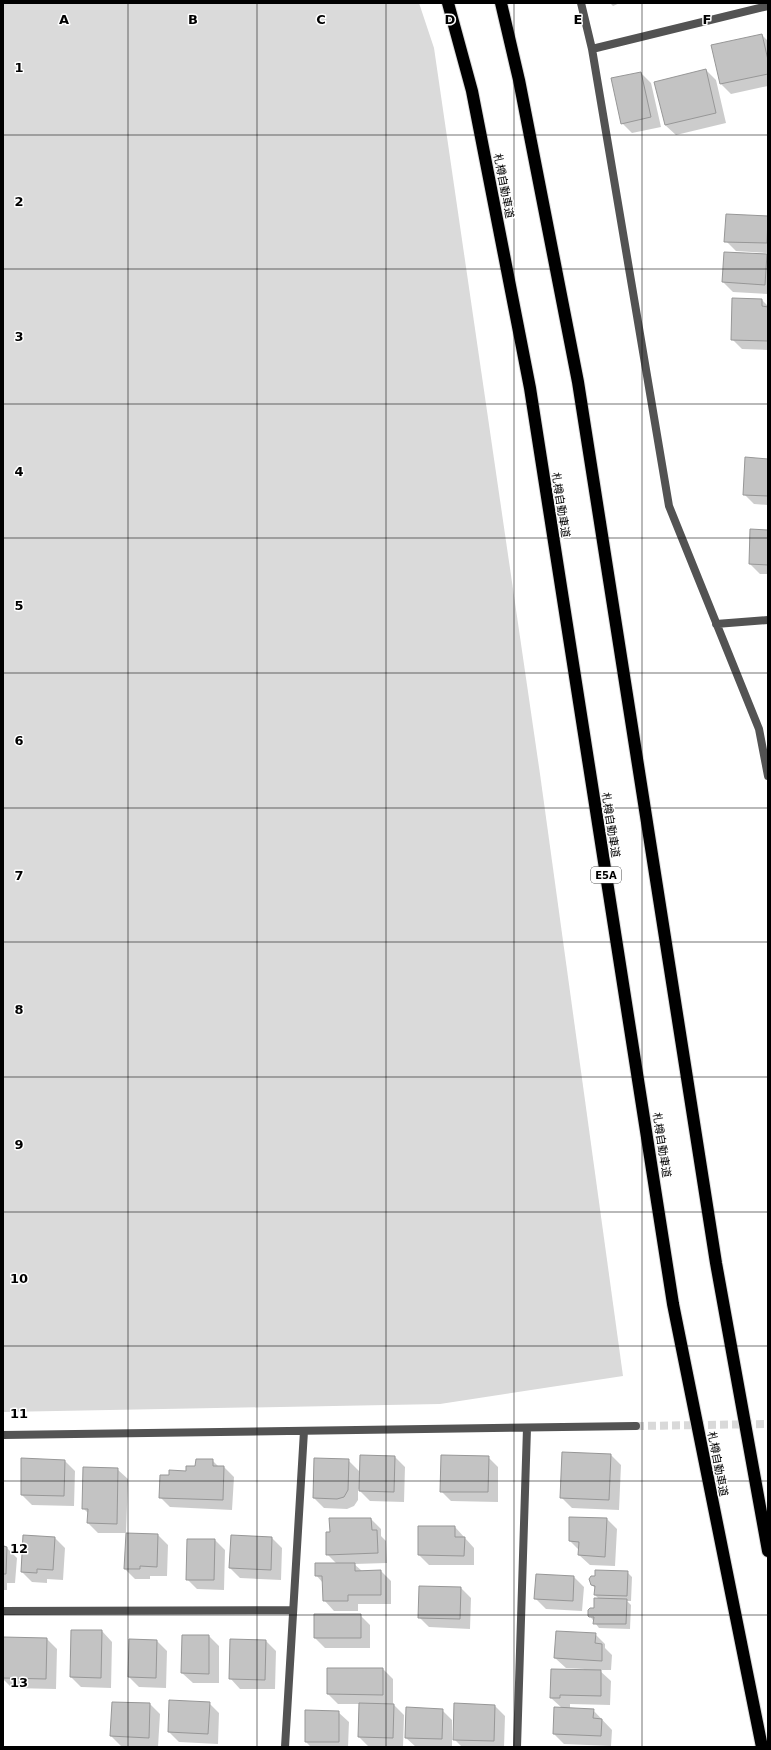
<svg xmlns="http://www.w3.org/2000/svg" width="771" height="1750" viewBox="0 0 771 1750" font-family="'DejaVu Sans','Noto Sans JP',sans-serif">
<rect width="100%" height="100%" fill="#fff"/>
<path fill="#dadada" d="M3,3H419L434,48L540,774L623,1376L440,1404L3,1412Z"/>
<path fill="#0003" d="M610,3H620L613,6Z
M762,35L768,41V86L731,94L721,84L713,46Z
M706,70L716,80L726,123L676,135L665,125Z
M641,73L651,83L661,127L632,133L622,123Z
M727,215L768,217V253L736,251L726,241Z
M725,253L767,255L768,294L733,292L723,282Z
M762,300L768,306V350L742,349L732,339Z
M768,460V505L754,504L744,494Z
M768,531V574H760L750,564Z
M611,1455L621,1465L619,1510L572,1508L562,1498Z
M395,1457L405,1467L404,1502L370,1501L358,1489V1500L354,1506L347,1509L324,1508L314,1498L348,1460L360,1472Z
M488,1457L498,1467V1502L451,1501L441,1491Z
M212,1460L219,1467H224L234,1477L232,1510L170,1507L160,1497L170,1476L187,1472Z
M65,1461L75,1471L74,1506L32,1505L22,1495Z
M117,1469L128,1479L126,1533H98L88,1523V1513L83,1508Z
M371,1519L381,1529V1536L386,1541L387,1563L354,1564L362,1571H381L391,1581V1604H358V1611H334L324,1600L323,1583L316,1575L337,1564L327,1554Z
M607,1519L617,1529L615,1566L590,1565L579,1555L580,1551L570,1541Z
M455,1527L474,1548V1565H429L419,1555Z
M158,1535L168,1545L167,1576H150V1579H135L125,1569Z
M24,1536L55,1538L65,1548L63,1580L47,1579V1583L32,1582L22,1572Z
M232,1536L272,1538L282,1548L281,1580L240,1578L230,1568Z
M215,1540L225,1550L224,1590L197,1589L187,1579Z
M3,1544L17,1558L15,1583H7V1590H3Z
M627,1572L632,1577L631,1601H627L631,1605L630,1629L599,1628L589,1615L595,1609L599,1599L595,1595L596,1589L592,1585Z
M574,1577L584,1587L582,1611L546,1609L535,1598Z
M420,1587L461,1588L471,1598L470,1629L429,1627L419,1617Z
M360,1615L370,1625V1648H325L315,1638Z
M102,1631L112,1642L111,1688L81,1687L71,1677Z
M595,1634L605,1644V1648L612,1655L611,1670H599L611,1681L610,1705L570,1704V1709L593,1710L612,1730L611,1746L564,1744L554,1734L562,1708L551,1698L583,1671L584,1669L566,1668L555,1658Z
M183,1636H209L219,1646V1683H193L182,1673Z
M3,1638L47,1639L57,1649L56,1689L12,1688L3,1679Z
M157,1641L167,1651L166,1688L139,1687L129,1677Z
M266,1641L276,1651L275,1689H240L230,1678Z
M383,1669L393,1679V1704L404,1715L403,1747H369L359,1737L360,1704H338L328,1694Z
M209,1703L219,1713L218,1744L179,1742L169,1732Z
M150,1704L160,1714L158,1747L121,1746L111,1736Z
M495,1706L505,1716L504,1747H462L454,1739Z
M442,1710L452,1720V1747H416L406,1738Z
M338,1712L349,1722L348,1747H311L306,1742Z"/>
<path fill="#c3c3c3" stroke="#979797" d="M762,34L768,60V74L720,84L711,45Z
M706,69L716,113L665,125L654,82Z
M641,72L651,117L621,124L611,78Z
M726,214L768,216L767,243L724,242Z
M724,252L767,254L765,285L722,282Z
M732,298L762,299V306L768,307V341L731,340Z
M745,457L768,459V496L743,495Z
M750,529L768,530V565L749,564Z
M562,1452L611,1454L609,1500L560,1498Z
M360,1455L395,1456L394,1492L359,1491Z
M441,1455L489,1456L488,1492H440Z
M21,1458L65,1460L64,1496L21,1495Z
M314,1458L349,1459L348,1490L344,1497L337,1499L313,1498Z
M196,1459H213V1466H224L223,1500L159,1498L160,1475H169V1470L186,1471V1466H195Z
M83,1467L118,1468L117,1524L87,1523L88,1509H82Z
M569,1517L607,1518L605,1557L578,1555L579,1542L569,1541Z
M329,1518H371L372,1530H377L378,1553L326,1555V1532H330Z
M418,1526H455V1537H465L464,1556L418,1555Z
M126,1533L158,1534L157,1567L140,1566V1569H124Z
M23,1535L55,1537L53,1570L37,1569V1573L21,1572Z
M231,1535L272,1537L271,1570L229,1568Z
M187,1539H215L214,1580H186Z
M3,1546L7,1547L6,1574H3Z
M315,1563H355V1571L381,1570V1595H348V1601H323L322,1576H315Z
M595,1570L628,1571L627,1596L594,1595L595,1586L591,1585L589,1579L591,1576H595Z
M536,1574L574,1576L573,1601L534,1599Z
M419,1586L461,1587L460,1619L418,1618Z
M594,1598L627,1599L626,1624H593L594,1617H589L588,1616V1610L590,1608H594Z
M314,1614H361V1638H314Z
M71,1630H102L101,1678L70,1677Z
M556,1631L596,1633L595,1643L602,1644V1661L554,1658Z
M182,1635H209V1674L181,1673Z
M3,1637L47,1638L46,1679L3,1678Z
M129,1639L157,1640L156,1678L128,1677Z
M230,1639L266,1640L265,1680L229,1679Z
M327,1668H383V1695L327,1694Z
M551,1669L601,1670V1696L560,1695V1698H550Z
M169,1700L210,1702L208,1734L168,1732Z
M112,1702L150,1703L149,1738L110,1736Z
M359,1703L394,1704L393,1738L358,1737Z
M454,1703L495,1705L494,1741L453,1740Z
M406,1707L443,1709L442,1739L405,1738Z
M554,1707L594,1709L593,1718L602,1719L601,1736L553,1734Z
M305,1710L339,1711V1742H305Z"/>
<g fill="none" stroke-linecap="round" stroke-linejoin="round">
<path stroke="#d9d9d9" stroke-width="8" stroke-dasharray="8 4" stroke-linecap="butt" d="M636,1426L768,1424"/>
<defs>
<path id="highway" d="M448,3L472,91L530,388L673,1304L762,1747
M501,3L519,80L578,382L716,1263L768,1551"/>
</defs>
<use href="#highway" stroke="#dbdbdb" stroke-width="14"/>
<path stroke="#535353" stroke-width="8" d="M581,3L592,49L669,506L759,729L768,776
M592,49L768,6
M716,624L768,620
M3,1435L636,1426
M3,1611L293,1610
M285,1747L304,1431
M517,1747L527,1428"/>
<use href="#highway" stroke="#000" stroke-width="12"/>
</g>
<path fill="none" stroke="#000" stroke-width="1" stroke-opacity="0.55" d="M128,3V1747M257,3V1747M386,3V1747M514,3V1747M642,3V1747M3,135H768M3,269H768M3,404H768M3,538H768M3,673H768M3,808H768M3,942H768M3,1077H768M3,1212H768M3,1346H768M3,1481H768M3,1615H768"/>
<g text-anchor="middle" stroke-width="3" stroke-linejoin="round" paint-order="stroke">
<rect fill="#fff" stroke="#4c4c4c" stroke-width="1" x="591" y="867" width="30" height="16" rx="3"/>
<g font-size="10" font-weight="bold" fill="#000">
<text x="606" y="879">E5A</text>
</g>
<g font-size="11" fill="#000" stroke="#fff">
<text transform="translate(504 186) rotate(79)" y="4">札樽自動車道</text>
<text transform="translate(561 505) rotate(81)" y="4">札樽自動車道</text>
<text transform="translate(611 825) rotate(81)" y="4">札樽自動車道</text>
<text transform="translate(662 1145) rotate(81)" y="4">札樽自動車道</text>
<text transform="translate(718 1464) rotate(79)" y="4">札樽自動車道</text>
</g>
</g>
<g font-size="13" text-anchor="middle" font-weight="bold" fill="#000" stroke="#fff" stroke-width="3" stroke-linejoin="round" paint-order="stroke">
<text x="64" y="24">A</text>
<text x="193" y="24">B</text>
<text x="321" y="24">C</text>
<text x="450" y="24">D</text>
<text x="578" y="24">E</text>
<text x="707" y="24">F</text>
<text x="19" y="72">1</text>
<text x="19" y="206">2</text>
<text x="19" y="341">3</text>
<text x="19" y="476">4</text>
<text x="19" y="610">5</text>
<text x="19" y="745">6</text>
<text x="19" y="880">7</text>
<text x="19" y="1014">8</text>
<text x="19" y="1149">9</text>
<text x="19" y="1283">10</text>
<text x="19" y="1418">11</text>
<text x="19" y="1553">12</text>
<text x="19" y="1687">13</text>
</g>
<rect width="771" height="1750" fill="none" stroke="#000000" stroke-width="8"/>
</svg>
